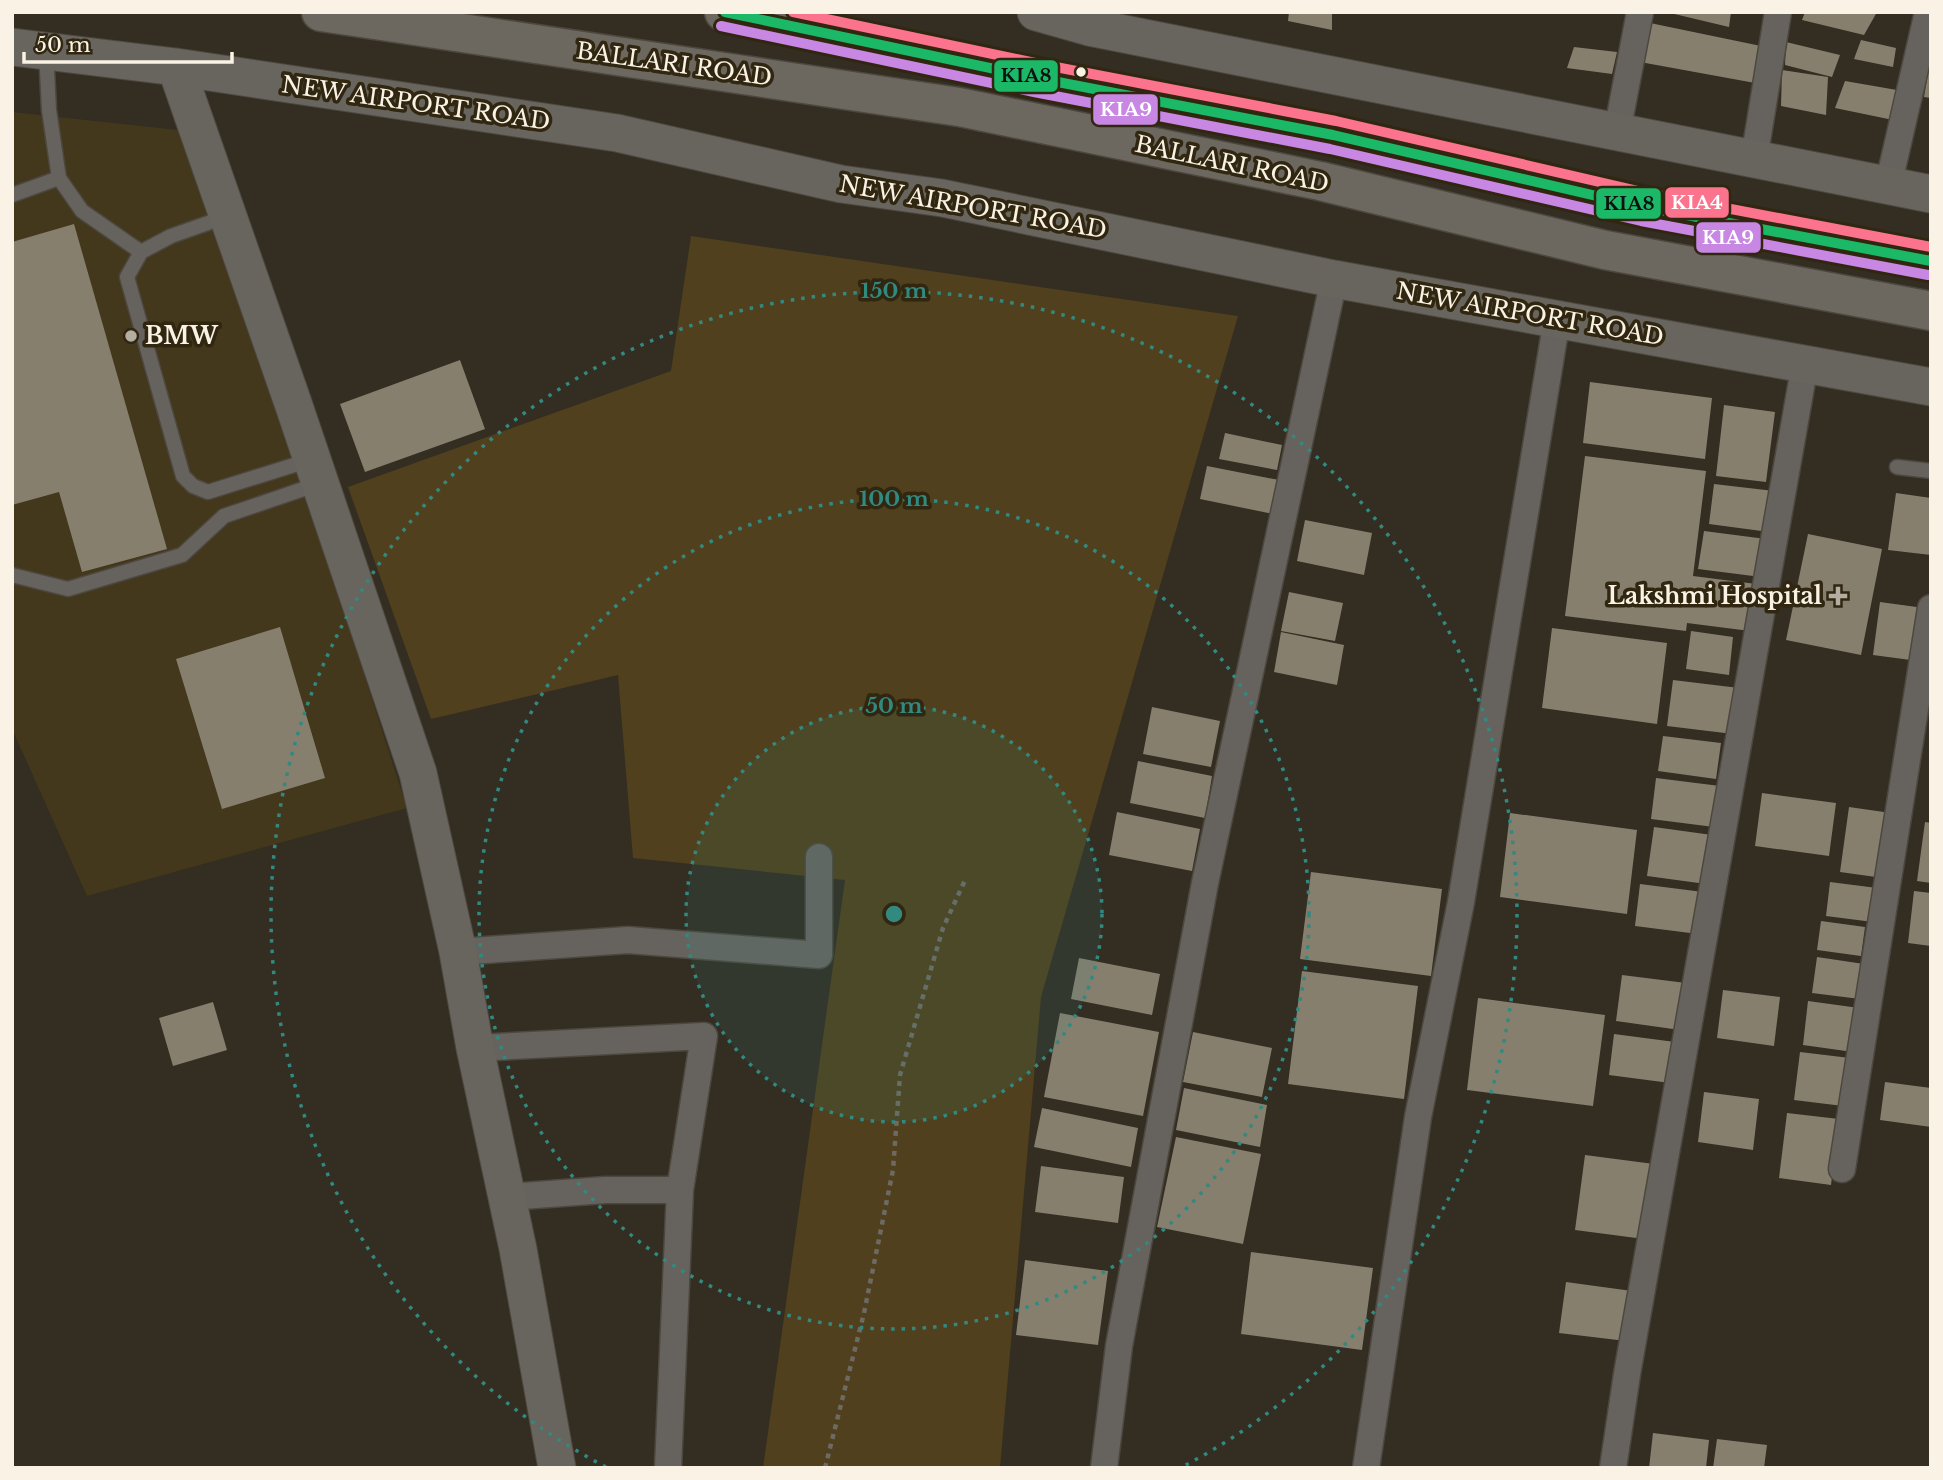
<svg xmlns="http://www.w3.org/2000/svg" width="1943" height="1480" viewBox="0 0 1943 1480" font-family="'Libre Baskerville',serif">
<rect width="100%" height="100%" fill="#332d22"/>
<path fill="#43371c" d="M12,112L178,130L322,543L407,808L87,896L12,729Z"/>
<path fill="#50401d" d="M691,236L1238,316L1041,997L1000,1468H763L845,880L633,858L618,675L431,719L348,487L671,371Z"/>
<path fill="#877f6e" d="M1289,12H1332V30L1288,21Z
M1666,12H1731L1729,27Z
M1805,12H1877L1864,35L1802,20Z
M1650,23L1761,46L1755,83L1640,62Z
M1861,40L1896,48L1893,67L1854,59Z
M1786,42L1840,55L1832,77L1785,65Z
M1574,47L1617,52L1612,74L1567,68Z
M1929,67H1931V98L1924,97Z
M1782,70L1828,77L1826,115L1781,106Z
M1845,81L1897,90L1893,120L1835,108Z
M74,224L167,549L82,572L59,492L12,505V242Z
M460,360L485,429L365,472L340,404Z
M1590,382L1712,398L1705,459L1583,443Z
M1724,405L1775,412L1766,482L1716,476Z
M1225,433L1282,445L1277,470L1219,459Z
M1585,456L1706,471L1693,576L1756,584L1750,631L1687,623L1686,631L1565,616Z
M1207,466L1279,480L1273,514L1200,499Z
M1714,484L1774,491L1769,532L1709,524Z
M1896,493L1931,498V555L1888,550Z
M1305,520L1372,533L1364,575L1297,561Z
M1704,531L1766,539L1761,577L1698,569Z
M1808,534L1882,549L1861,655L1786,640Z
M1289,592L1343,603L1335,641L1281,631Z
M1880,602L1924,608L1918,661L1873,655Z
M280,627L325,778L222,809L176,659Z
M1552,628L1667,643L1657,724L1542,708Z
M1691,631L1733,637L1729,675L1686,669Z
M1281,632L1344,645L1337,685L1274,672Z
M1673,680L1739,688L1733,734L1667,726Z
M1152,707L1220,721L1211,767L1143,754Z
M1663,736L1721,743L1716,779L1658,771Z
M1138,761L1212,776L1205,818L1130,803Z
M1656,778L1720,786L1714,827L1651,819Z
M1762,793L1836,803L1829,856L1755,846Z
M1849,807L1891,813L1883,878L1840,872Z
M1117,812L1200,829L1192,871L1109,855Z
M1510,813L1637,830L1627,914L1500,897Z
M1925,822L1931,823V883L1917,881Z
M1654,827L1712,835L1706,884L1647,876Z
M1311,872L1442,889L1431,976L1300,959Z
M1830,882L1877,888L1873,922L1826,916Z
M1640,884L1703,892L1698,934L1635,926Z
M1914,891L1931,893V946L1908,943Z
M1821,921L1865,927L1861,956L1817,950Z
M1817,957L1864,964L1860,999L1812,993Z
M1079,958L1160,974L1152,1015L1071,999Z
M1302,971L1418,986L1404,1099L1288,1084Z
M1622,975L1686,983L1680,1030L1616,1021Z
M1723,990L1780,997L1774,1046L1717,1038Z
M1478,998L1605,1015L1593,1106L1467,1090Z
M1808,1001L1859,1008L1853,1052L1803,1045Z
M213,1002L227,1050L173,1066L159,1018Z
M1060,1013L1159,1032L1143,1116L1044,1097Z
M1193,1032L1272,1048L1262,1097L1183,1082Z
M1614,1034L1675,1042L1670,1083L1609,1075Z
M1800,1052L1850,1058L1843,1106L1794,1100Z
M1885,1082L1931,1088V1127L1880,1120Z
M1184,1088L1267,1105L1260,1147L1176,1130Z
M1704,1092L1759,1099L1753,1150L1698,1142Z
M1042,1108L1138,1128L1131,1167L1034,1147Z
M1787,1113L1839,1119L1831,1185L1779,1178Z
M1176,1137L1261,1154L1243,1244L1157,1227Z
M1585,1155L1654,1164L1644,1239L1575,1230Z
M1041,1166L1124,1177L1118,1223L1035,1212Z
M1251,1252L1373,1268L1362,1350L1241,1334Z
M1025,1260L1108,1271L1098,1345L1016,1335Z
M1566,1282L1632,1291L1626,1341L1559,1333Z
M1653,1433L1709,1440L1706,1468H1649Z
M1717,1439L1767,1445L1764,1468H1713Z"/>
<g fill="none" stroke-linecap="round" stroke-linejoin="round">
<defs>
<path id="lane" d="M46,51L49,110L59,178L82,211L141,252
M12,195L59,178
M228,216L171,236L141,252L127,277L183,476L193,486L208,492L310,460
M1897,467L1931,471
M12,575L68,589L182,555L224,516L318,484"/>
<path id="street" d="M1617,132L1640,12
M1754,159L1778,12
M1888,186L1928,12
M458,952L628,940L819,955V857
M475,1048L704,1036L680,1190H605L507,1197
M1842,1169L1931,608
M668,1468L680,1190
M1104,1468L1119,1346L1205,883L1334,279
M1366,1468L1418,1117L1461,902L1557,319
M1613,1468L1627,1374L1805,364"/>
<path id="secondary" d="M1036,12L1089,27L1931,194
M12,47L176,67L617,133L841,184L942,198L1334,279L1931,387
M176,67L293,403L418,773L458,952L475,1048L518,1249L557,1468"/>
<path id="highway" d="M321,12L959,107L1320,181L1605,250L1931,311
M724,12L1037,78L1333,135L1644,207L1931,261"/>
</defs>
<use href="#lane" stroke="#4d483f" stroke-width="17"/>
<use href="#street" stroke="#4d483f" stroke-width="29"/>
<use href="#secondary" stroke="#4d483f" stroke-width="39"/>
<use href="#highway" stroke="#4d483f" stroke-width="41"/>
<path stroke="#6d6a64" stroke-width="4.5" stroke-dasharray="5 5" stroke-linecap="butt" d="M825,1468L864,1313L893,1170L900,1075L943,928L966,878"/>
<use href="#lane" stroke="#66635e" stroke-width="14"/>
<use href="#street" stroke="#66635e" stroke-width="26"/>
<use href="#secondary" stroke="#68645e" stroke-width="37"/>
<use href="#highway" stroke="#6c6860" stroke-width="38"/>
<defs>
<path id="bus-1" d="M725,12L1037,78L1333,135L1644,207L1931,261"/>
<path id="bus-2" d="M721,26L1034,92L1330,149L1641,221L1928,275"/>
<path id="bus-3" d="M793,12L1040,64L1336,121L1647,193L1931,247"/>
</defs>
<use href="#bus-1" stroke="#312610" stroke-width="16"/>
<use href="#bus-2" stroke="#312610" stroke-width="16"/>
<use href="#bus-3" stroke="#312610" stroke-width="16"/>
<use href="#bus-1" stroke="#1ab867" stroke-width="10"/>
<use href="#bus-2" stroke="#c787e3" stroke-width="10"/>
<use href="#bus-3" stroke="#fc738d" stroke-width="10"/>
</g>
<circle cx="894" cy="914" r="208" fill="#328980" fill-opacity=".12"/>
<g fill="none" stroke="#328980" stroke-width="3.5" stroke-dasharray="3.5 7">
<circle cx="894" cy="914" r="208"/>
<circle cx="894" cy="914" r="415"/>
<path d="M606 1467A623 623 0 1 1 1182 1467"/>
</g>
<circle fill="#f9f2e5" stroke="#312610" stroke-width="2.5" cx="1081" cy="72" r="6"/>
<g fill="#b4ada1" stroke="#312610" stroke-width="2.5">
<circle cx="131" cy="336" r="7"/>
<path d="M1834.5 585.5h7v7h7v7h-7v7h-7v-7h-7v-7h7z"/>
</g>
<g text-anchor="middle" stroke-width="7" stroke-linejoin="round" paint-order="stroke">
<g font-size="23" fill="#f9f2e5" stroke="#312610">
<text transform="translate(674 64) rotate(8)" y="8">BALLARI ROAD</text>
<text transform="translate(416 103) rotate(8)" y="8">NEW AIRPORT ROAD</text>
<text transform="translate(1232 164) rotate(12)" y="8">BALLARI ROAD</text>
<text transform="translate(973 207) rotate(10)" y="8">NEW AIRPORT ROAD</text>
<text transform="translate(1530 314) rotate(10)" y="8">NEW AIRPORT ROAD</text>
</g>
<g font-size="23" font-weight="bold" fill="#f9f2e5" stroke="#312610" text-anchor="start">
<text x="145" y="344">BMW</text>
<text x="1822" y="604" text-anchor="end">Lakshmi Hospital</text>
</g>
</g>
<circle cx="894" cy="914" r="10" fill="#328980" stroke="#312610" stroke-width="3.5"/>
<g font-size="21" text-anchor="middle" font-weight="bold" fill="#328980" stroke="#312610" stroke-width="7" stroke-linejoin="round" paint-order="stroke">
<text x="894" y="298">150 m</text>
<text x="894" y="506">100 m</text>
<text x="894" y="713">50 m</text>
</g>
<g stroke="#312610" stroke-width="2.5">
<rect x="993" y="59" width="66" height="34" rx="7" fill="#1ab867"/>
<rect x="1092" y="93" width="67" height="33" rx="7" fill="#c787e3"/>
<rect x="1664" y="186" width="66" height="33" rx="7" fill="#fc738d"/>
<rect x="1595" y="187" width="67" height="33" rx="7" fill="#1ab867"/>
<rect x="1695" y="221" width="67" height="33" rx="7" fill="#c787e3"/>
</g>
<g font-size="19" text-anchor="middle" font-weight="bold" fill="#fff">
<text x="1126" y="116">KIA9</text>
<text x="1697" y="209">KIA4</text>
<text x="1728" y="244">KIA9</text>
</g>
<g font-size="19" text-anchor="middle" font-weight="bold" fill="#111">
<text x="1026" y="82">KIA8</text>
<text x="1629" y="210">KIA8</text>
</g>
<rect width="1943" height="1480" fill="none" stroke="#f9f2e5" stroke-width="28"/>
<path d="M24 52v10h208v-10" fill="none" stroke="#f9f2e5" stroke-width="3.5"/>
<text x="35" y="52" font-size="21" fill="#f9f2e5" stroke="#312610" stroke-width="5" paint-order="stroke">50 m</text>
</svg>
